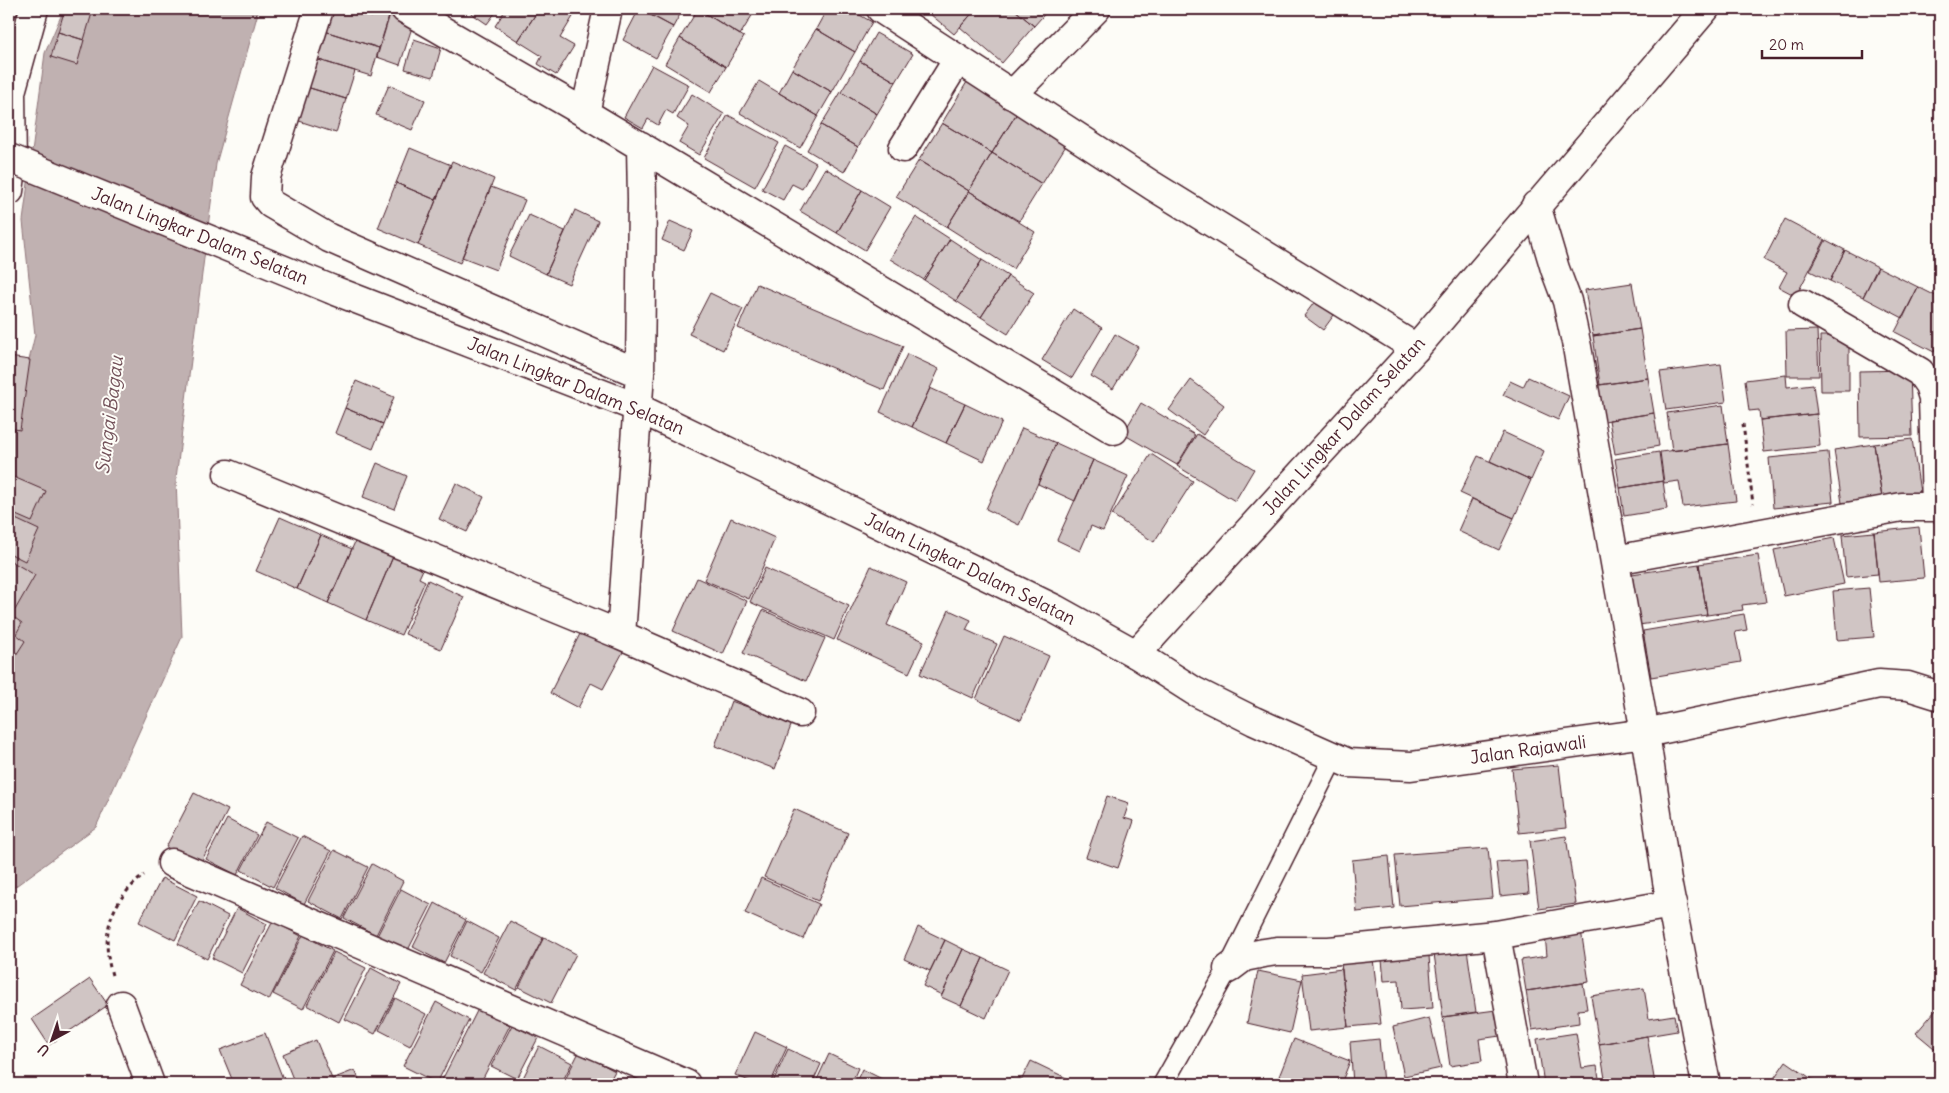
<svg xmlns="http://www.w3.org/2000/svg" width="1949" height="1093" viewBox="0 0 1949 1093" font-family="Delius,sans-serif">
<rect width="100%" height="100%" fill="#fdfcf7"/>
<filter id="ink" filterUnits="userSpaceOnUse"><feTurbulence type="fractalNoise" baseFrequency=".02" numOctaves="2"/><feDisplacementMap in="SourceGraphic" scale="10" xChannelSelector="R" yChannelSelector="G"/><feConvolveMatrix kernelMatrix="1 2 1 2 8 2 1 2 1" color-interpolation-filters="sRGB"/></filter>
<g filter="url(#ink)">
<path fill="#c0b1b1" stroke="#91777b" d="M64,9H259L216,164L176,478L182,637L96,827L9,891V444L35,335L23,221L45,53Z"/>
<path fill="#d0c5c4" stroke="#4a1f2b" d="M65,9H78L92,13L84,40L58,32Z
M324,9H344L372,17L374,9L391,10L379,48L318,29Z
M465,9H498L487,24Z
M506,9H539L518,41L495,26Z
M539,9L577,10L560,38L574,46L556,75L538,64L542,56L518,41Z
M639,9L673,27L656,58L623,40Z
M640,9H683L673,27Z
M698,9H756L740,35Z
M698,9L744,37L726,67L680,38Z
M827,9H849L872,22L855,52L816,29Z
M924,9H976L954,34Z
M976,9H1014L1034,26L1002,63L960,27Z
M1014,9H1049L1034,26Z
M390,14L414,21L400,65L377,57Z
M318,29L379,48L371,76L309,57Z
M816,29L855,52L832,92L792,69Z
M58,32L84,40L77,65L51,57Z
M876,33L913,54L896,82L860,61Z
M680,38L726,67L711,92L665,64Z
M414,39L441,48L433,77L405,69Z
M309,57L355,71L346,99L300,85Z
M860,61L896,82L877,114L841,92Z
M652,65L689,85L673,114L666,110L658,125L648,119L643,128L624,117Z
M792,69L832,92L818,116L779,93Z
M759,81L818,116L800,148L740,113Z
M967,82L1017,113L992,153L942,123Z
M300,85L346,99L336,133L290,118Z
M389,85L425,100L412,130L376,115Z
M841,92L877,114L858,147L821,125Z
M692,94L724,114L699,155L679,143L689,126L677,118Z
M1017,113L1067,144L1042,184L992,153Z
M728,115L779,143L755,187L704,158Z
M942,123L992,153L969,191L919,160Z
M821,125L858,147L844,172L807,150Z
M785,146L816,163L802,189L792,184L783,200L762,189Z
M410,148L451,165L436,200L396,183Z
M992,153L1042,184L1019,221L969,191Z
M919,160L969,191L947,227L896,197Z
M452,161L494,179L460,263L418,245Z
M825,168L862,190L837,233L800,211Z
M396,183L436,200L418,245L378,228Z
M491,187L525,200L496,270L462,257Z
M862,190L890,207L865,250L837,233Z
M969,191L1035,232L1013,269L947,227Z
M575,210L598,221L569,284L546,274Z
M529,215L565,231L546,274L509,256Z
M916,217L950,239L924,280L890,259Z
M1785,219L1825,240L1796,296L1779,287L1787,272L1764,260Z
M670,221L693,231L684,250L662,240Z
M950,239L982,260L956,301L924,280Z
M1826,240L1845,250L1830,281L1810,271Z
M1845,250L1878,267L1863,297L1830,281Z
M982,260L1008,276L981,317L956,301Z
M1878,267L1918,287L1903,318L1863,297Z
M1008,276L1034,293L1008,334L981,317Z
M1632,283L1640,329L1593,336L1585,290Z
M757,284L903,346L884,390L738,328Z
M1918,287L1940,298V339L1934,352L1895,332Z
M710,293L743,309L723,350L689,334Z
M1316,300L1334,315L1323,330L1304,316Z
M1073,309L1102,328L1072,378L1042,360Z
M1640,329L1648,378L1600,385L1593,336Z
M1817,330L1819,376H1787L1786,331Z
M1115,334L1138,347L1113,389L1091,376Z
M1820,336H1849V391H1821Z
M907,354L939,369L912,427L880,412Z
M9,357L30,360L20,430L9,428Z
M1721,364L1726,402L1666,410L1660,372Z
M1910,370L1912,436L1860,437L1859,371Z
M1786,375L1787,387L1813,384L1817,414L1760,420L1759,410L1749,411L1745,380Z
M1528,377L1569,396L1558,420L1503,395L1510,381L1523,387Z
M1648,378L1654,413L1598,422L1591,386Z
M1191,380L1224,405L1203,435L1169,410Z
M356,381L394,397L383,424L345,408Z
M930,388L965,404L946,443L912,427Z
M1141,403L1195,435L1177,465L1123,434Z
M965,404L1002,422L984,461L946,443Z
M1723,405L1728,444L1672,451L1667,413Z
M345,408L383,424L373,449L335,433Z
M1654,413L1659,446L1615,454L1609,420Z
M1817,414L1820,446L1764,452L1760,420Z
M1022,428L1056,443L1019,525L986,509Z
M1503,432L1544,451L1531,480L1490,461Z
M1197,434L1254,469L1235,501L1177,466Z
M1912,439L1920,492L1882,498L1874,444Z
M1056,443L1093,460L1075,501L1038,484Z
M1728,444L1736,501L1683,507L1679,481L1664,483L1660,452Z
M1874,444L1882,498L1842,503L1834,450Z
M1659,452L1663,481L1620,488L1615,459Z
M1828,452L1833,502L1773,508L1769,458Z
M1151,454L1193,481L1154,542L1112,515Z
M1478,456L1531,480L1514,518L1460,493Z
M1093,460L1128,476L1103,531L1091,526L1080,551L1057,540Z
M377,463L407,476L394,509L363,497Z
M9,475L46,491L32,522L9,512Z
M1663,481L1667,509L1624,516L1620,488Z
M456,483L484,497L467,532L439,519Z
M1472,499L1514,518L1499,550L1458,531Z
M9,516L39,530L25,561L9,553Z
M280,517L321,535L297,589L256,571Z
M731,518L775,538L749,599L704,580Z
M1919,527L1924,578L1879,582L1874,532Z
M1874,532L1878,574L1846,577L1842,535Z
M321,535L352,549L328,603L297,589Z
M358,535L395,552L366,620L328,603Z
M1834,538L1844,584L1784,596L1774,550Z
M395,552L425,565L419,578L425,581L401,635L366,620Z
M1758,555L1766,602L1742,605L1743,610L1707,615L1699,564Z
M9,560L35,575L15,610L9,607Z
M1699,564L1707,615L1639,625L1632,574Z
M871,566L906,582L887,625L924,641L909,673L837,640Z
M765,568L849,606L834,640L750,602Z
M697,578L747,601L723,654L673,631Z
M428,580L464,597L441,649L405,634Z
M1869,588L1874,637L1837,640L1833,591Z
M763,610L825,638L806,681L743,653Z
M949,610L971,620L966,630L997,644L973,698L920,674Z
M9,614L22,623L16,634L25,641L9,666Z
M1744,614L1747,630L1735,632L1741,662L1651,677L1643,631Z
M582,630L623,652L603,689L591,683L578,708L550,693Z
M1004,636L1049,656L1021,720L976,699Z
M731,701L792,723L775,769L715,746Z
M1559,765L1566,828L1519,833L1512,769Z
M194,793L228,810L200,864L166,847Z
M1107,796L1129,803L1124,818L1134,821L1118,868L1086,857Z
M794,809L848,833L818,901L764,877Z
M227,819L257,835L237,875L206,859Z
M266,822L298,838L273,887L241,870Z
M302,836L331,851L304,904L275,888Z
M1566,836L1576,904L1539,909L1530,841Z
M1488,848L1493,898L1400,906L1395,855Z
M334,850L368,867L342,919L308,901Z
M1389,856L1394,908L1357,912L1352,860Z
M1526,860L1529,893L1500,896L1496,862Z
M372,864L403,881L376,935L344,918Z
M162,878L197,896L175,940L139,922Z
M761,878L819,904L803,939L745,913Z
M401,889L431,905L407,952L377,936Z
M199,901L228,916L207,959L178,944Z
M435,903L466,920L444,963L413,947Z
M237,908L267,924L242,973L212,958Z
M273,921L301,936L269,1000L240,985Z
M467,921L499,938L481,972L450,956Z
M510,921L543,938L516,990L483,973Z
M918,927L945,940L930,971L904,959Z
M1581,930L1589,982L1526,991L1521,960L1547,956L1545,935Z
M303,935L333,951L303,1009L273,994Z
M544,937L576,954L551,1003L519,987Z
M945,940L963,949L942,995L923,986Z
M963,949L983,958L961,1006L941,997Z
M1467,949L1476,1012L1443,1017L1434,954Z
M334,952L366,968L339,1022L307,1005Z
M1429,956L1433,1008L1401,1010L1399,980L1384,981L1382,960Z
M983,958L1008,970L986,1018L961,1006Z
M1373,959L1381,1024L1348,1027L1341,963Z
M371,968L401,984L375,1034L345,1019Z
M1342,969L1348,1027L1309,1031L1302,974Z
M1258,971L1302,980L1290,1033L1247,1023Z
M90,979L108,1005L49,1045L32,1019Z
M1583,983L1587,1009L1578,1010L1579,1023L1532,1030L1526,991Z
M1644,988L1649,1019L1674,1015L1677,1031L1599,1044L1591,996Z
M395,998L426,1014L410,1046L379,1030Z
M436,1002L469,1020L437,1083L403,1066Z
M478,1009L510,1025L480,1084H446L441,1082Z
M1496,1010L1500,1036L1479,1039L1482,1061L1450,1066L1443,1017Z
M1936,1010L1940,1013V1053L1916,1033Z
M1429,1018L1441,1068L1404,1076L1393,1027Z
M512,1025L538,1038L517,1079L491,1066Z
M755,1032L787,1047L770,1084H756L735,1075Z
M265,1033L285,1084H234L220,1050Z
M1576,1033L1582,1068L1597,1066L1600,1084H1544L1537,1039Z
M1647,1036L1655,1084H1606L1599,1044Z
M1294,1039L1350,1061L1341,1084H1291L1278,1079Z
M1379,1039L1383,1084H1353L1350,1042Z
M316,1040L332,1079L355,1070L361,1084H295L283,1054Z
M539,1046L572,1063L561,1084H520Z
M788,1049L821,1064L812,1084H772Z
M579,1052L615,1071L608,1084H563Z
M829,1054L858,1068L851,1084H815Z
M1031,1061L1079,1084H1006L1009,1078L1020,1083Z
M1786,1061L1819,1084H1770Z
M862,1069L888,1082L887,1084H855Z
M1278,1079L1291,1084H1276Z"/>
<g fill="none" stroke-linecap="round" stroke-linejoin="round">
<defs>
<path id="lane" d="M1163,1084L1228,969L1334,757"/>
<path id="street" d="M319,9L266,177L265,197L271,204L329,238L640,374
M405,9L585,113L1114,430
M881,9L1153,186L1416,348
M1012,95L1096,9
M585,113L608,9
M903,148L958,59
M9,191L12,168L11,92L34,9
M1536,205L1555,269L1567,301L1577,347L1645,733L1667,881L1706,1084
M1803,304L1920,372L1929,385L1933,398L1936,506
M228,474L621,635L640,374L642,200L641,146
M1615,560L1902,507H1940
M621,635L800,713
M172,863L686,1084
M1496,935L1523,1084
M1228,969L1244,957L1264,953L1277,951H1329L1496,935L1672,904
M121,1005L150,1084"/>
<path id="secondary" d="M1136,654L1194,691L1254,721L1348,763L1411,766L1645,733L1879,684L1908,686L1940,696"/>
<path id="primary" d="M333,290L636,407L1055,609L1136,654L1416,348L1705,9"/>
</defs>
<use href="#lane" stroke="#4a1f2b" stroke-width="22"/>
<use href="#street" stroke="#4a1f2b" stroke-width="31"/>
<use href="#secondary" stroke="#4a1f2b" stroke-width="31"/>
<use href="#primary" stroke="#4a1f2b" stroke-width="31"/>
<path stroke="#4a1f2b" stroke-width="3" stroke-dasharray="4 4" stroke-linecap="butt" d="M1743,424L1753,504
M112,975C100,933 110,902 144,875"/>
<use href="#lane" stroke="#fdfcf7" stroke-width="19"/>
<use href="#street" stroke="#fdfcf7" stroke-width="28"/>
<use href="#secondary" stroke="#fdfcf7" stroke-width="28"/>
<use href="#primary" stroke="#fdfcf7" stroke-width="28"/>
<defs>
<path id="primary-bridge" d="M9,158L333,290"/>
</defs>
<use href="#primary-bridge" stroke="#4a1f2b" stroke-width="31" stroke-linecap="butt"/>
<use href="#primary-bridge" stroke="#fdfcf7" stroke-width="28"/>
</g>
</g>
<g text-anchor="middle" stroke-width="4" stroke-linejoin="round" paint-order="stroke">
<g font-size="18" fill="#4a1f2b" stroke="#fdfcf7">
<text transform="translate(200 236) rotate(22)" y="6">Jalan Lingkar Dalam Selatan</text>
<text transform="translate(576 386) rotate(22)" y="6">Jalan Lingkar Dalam Selatan</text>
<text transform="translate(1344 426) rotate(-48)" y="6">Jalan Lingkar Dalam Selatan</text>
<text transform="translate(970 569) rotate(26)" y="6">Jalan Lingkar Dalam Selatan</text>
<text transform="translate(1528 750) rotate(-8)" y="6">Jalan Rajawali</text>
</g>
<g font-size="19" font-style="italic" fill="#73525a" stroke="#fdfcf7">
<text transform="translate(109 415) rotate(-83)" y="7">Sungai Bagau</text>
</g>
</g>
<rect width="1949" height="1093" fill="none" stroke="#fdfcf7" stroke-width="30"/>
<rect x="15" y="15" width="1919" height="1063" fill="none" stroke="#4a1f2b" stroke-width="2" filter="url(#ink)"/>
<g transform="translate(52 1040) rotate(220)" stroke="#fdfcf7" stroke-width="4" paint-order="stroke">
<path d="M0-4L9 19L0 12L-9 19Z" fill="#4a1f2b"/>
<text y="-8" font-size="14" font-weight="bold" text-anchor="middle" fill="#4a1f2b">U</text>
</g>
<path d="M1762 50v8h100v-8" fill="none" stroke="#4a1f2b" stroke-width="2.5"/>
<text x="1769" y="50" font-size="15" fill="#4a1f2b" stroke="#fdfcf7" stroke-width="4" paint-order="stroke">20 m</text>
</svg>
